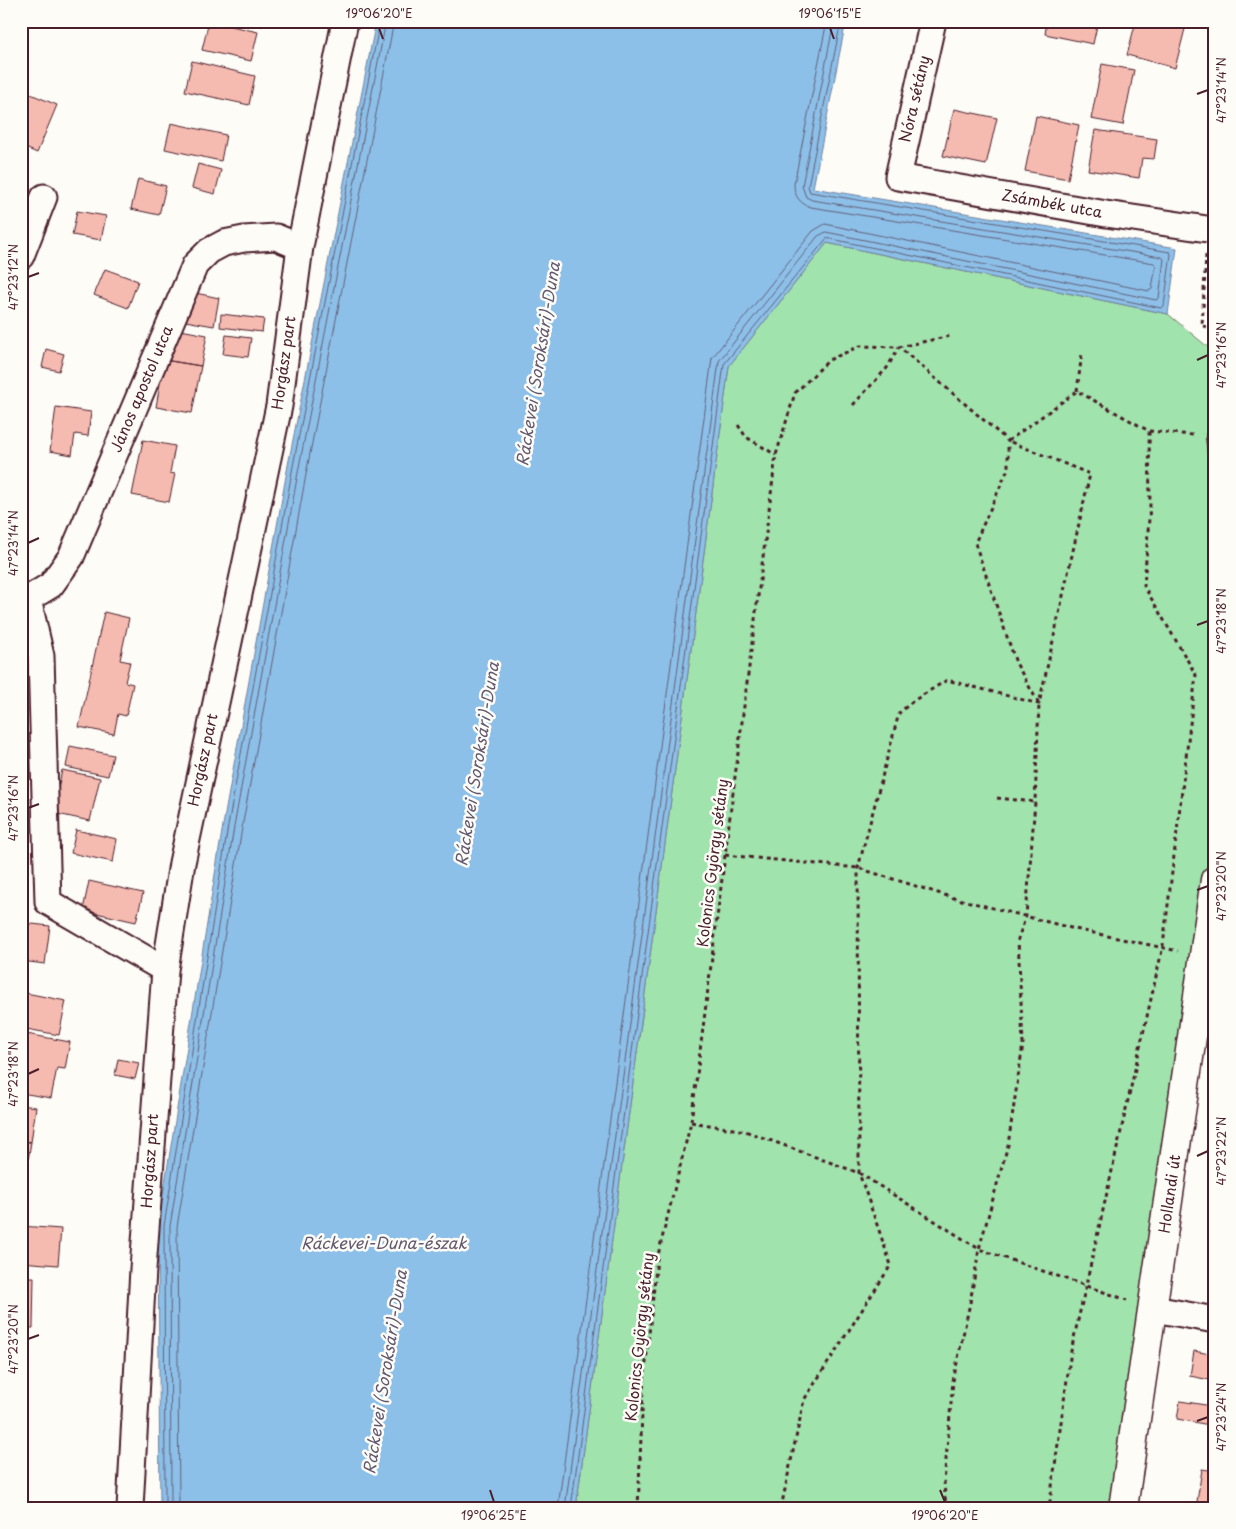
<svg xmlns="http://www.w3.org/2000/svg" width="1236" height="1529" viewBox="0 0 1236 1529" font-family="'Playpen Sans',sans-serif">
<rect width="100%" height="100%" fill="#fdfcf7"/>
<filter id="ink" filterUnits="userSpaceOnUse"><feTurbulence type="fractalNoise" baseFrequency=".02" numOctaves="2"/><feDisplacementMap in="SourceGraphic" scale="10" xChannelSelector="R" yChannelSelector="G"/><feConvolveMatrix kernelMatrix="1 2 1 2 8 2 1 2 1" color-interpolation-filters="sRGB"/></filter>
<g filter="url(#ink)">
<path fill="#a1e3ac" stroke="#76816c" d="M827,243L1168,314L1215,353C1215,387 1211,422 1215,455V880L1126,1508H576L729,366Z"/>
<path fill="#8cc0e9" stroke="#72809d" d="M376,21H846L813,188L1177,248L1168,314L827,243L729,366L576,1508H160L158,1226L223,825L288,465Z"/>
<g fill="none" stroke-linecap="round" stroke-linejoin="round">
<path stroke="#645f77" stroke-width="1" d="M165,1508L164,1226L228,826L293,466L380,21
M171,1508L170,1226L234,827L299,467L386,21
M179,1508L177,1227L242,828L307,469L394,21
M558,1508L712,358L813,231L825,224L1149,291L1152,289L1156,265L1154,263L811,207C800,204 794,196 794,184L827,21
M565,1508L719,361L818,236L826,232L1156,300L1159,298L1164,259L1162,257L812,200L806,197L802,186L834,21
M571,1508L724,364L827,238L1161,308L1164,306L1171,254L1170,252L810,192L808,186L841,21"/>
</g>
<path fill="#f5bab0" stroke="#4a1f2b" d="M209,21L258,32L251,61L202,50Z
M242,21H264L262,26Z
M1047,21H1098L1093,44L1045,34Z
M1136,21H1187L1175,68L1127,55Z
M192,61L255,76L249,105L185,91Z
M1102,64L1134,70L1123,125L1091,119Z
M21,90L57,105L37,153L21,146Z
M954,109L997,118L986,165L943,156Z
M1036,116L1079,125L1068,179L1025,171Z
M171,123L226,135L221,161L165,149Z
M1095,130L1157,139L1154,159L1142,158L1139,178L1088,170Z
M198,164L221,170L215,194L192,188Z
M138,179L166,186L159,215L131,209Z
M77,211L106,216L101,240L72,235Z
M105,269L138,281L128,308L94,295Z
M1215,283V314L1208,313Z
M191,292L219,298L214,326L185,321Z
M221,314L264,319L262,332L220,327Z
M170,328L207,335L201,366L164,360Z
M226,335L251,338L248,357L223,354Z
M46,349L64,354L59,371L42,367Z
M164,360L201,366L192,413L156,407Z
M56,407L91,412L88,436L75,434L72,455L50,451Z
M143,440L175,446L170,473L175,474L169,502L132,495Z
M21,475L27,476L21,498Z
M104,612L129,618L120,660L130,662L125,682L133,684L126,716L118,714L114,734L79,727Z
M70,746L113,755L108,776L66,767Z
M62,770L100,778L90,821L53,813Z
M76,830L117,839L113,862L71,853Z
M89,881L143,893L136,922L83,910Z
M23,923L50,926L45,964L21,961Z
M21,992L66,1001L59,1035L21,1028Z
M21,1033L70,1042L65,1069L57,1068L51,1098L21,1093Z
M118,1059L139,1063L135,1079L115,1075Z
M21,1105L36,1107L31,1142L21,1141Z
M21,1141L31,1142L25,1180L21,1179Z
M21,1226L61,1229L58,1265L21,1262Z
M21,1277H34L33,1328H21Z
M1194,1351L1215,1355V1381L1190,1376Z
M1215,1393V1426L1177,1419L1180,1401L1212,1406Z
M1202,1469L1215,1471V1508H1196Z"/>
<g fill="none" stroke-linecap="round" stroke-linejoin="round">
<defs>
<path id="lane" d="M1215,432L1213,436L1215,455"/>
<path id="street" d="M933,21L898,177L1106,214L1207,229
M21,256L44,197
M21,597L28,599L51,585L71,557L195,265L209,251L224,243L244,239L276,237L300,247
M28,599L41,656L48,902L165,970
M1154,1309L1215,1320
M130,1508L143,1269L165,970L182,863L279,406L300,247L345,21"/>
<path id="secondary" d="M1123,1508L1215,880"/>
</defs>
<use href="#lane" stroke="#4a1f2b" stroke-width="16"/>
<use href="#street" stroke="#4a1f2b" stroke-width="29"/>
<use href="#secondary" stroke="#4a1f2b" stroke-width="31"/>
<path stroke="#4a1f2b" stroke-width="3" stroke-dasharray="4 4" stroke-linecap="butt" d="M1206,255L1202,326L1215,328
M1077,391L1082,353
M853,405L887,368L899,347L1008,441V469L975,543L1016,663L1039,704L1035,802L1026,916L1018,939L1023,1044L1008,1145L979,1249L970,1303L953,1381L944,1482L946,1508
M738,425L746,437L776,455
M1149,431L1193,435
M1008,441L1077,391L1149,431L1150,505L1144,586L1196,675L1163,946L1071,1351L1049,1508
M997,798L1035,802
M725,855L858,868L954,898L1075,929L1178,951
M691,1122L745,1131L859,1173L979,1249L1127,1300
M638,1508L643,1390L657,1259L691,1122L776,455L795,393L829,360L860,346L899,347L950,336
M781,1508L804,1400L891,1265L859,1173L858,868L899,713L913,701L947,680L1039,704L1090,474L1008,441"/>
<use href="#lane" stroke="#fdfcf7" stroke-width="12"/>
<use href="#street" stroke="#fdfcf7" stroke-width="25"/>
<use href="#secondary" stroke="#fdfcf7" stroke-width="28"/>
</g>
</g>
<path fill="none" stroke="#4a1f2b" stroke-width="2" d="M379,28L383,39M830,28L834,39M1197,94L1208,90M28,277L39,273M1197,360L1208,355M28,543L39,538M1197,625L1208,621M28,808L39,804M1197,890L1208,886M28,1074L39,1069M1197,1156L1208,1151M28,1339L39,1335M1197,1421L1208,1417M490,1490L494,1502M940,1490L945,1502"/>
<g text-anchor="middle" stroke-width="5" stroke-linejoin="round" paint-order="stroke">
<g font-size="15" fill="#4a1f2b" stroke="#fdfcf7">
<text transform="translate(915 99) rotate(-77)" y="5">Nóra sétány</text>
<text transform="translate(1052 204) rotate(10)" y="5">Zsámbék utca</text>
<text transform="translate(284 363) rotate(-82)" y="5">Horgász part</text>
<text transform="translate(142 389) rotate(-67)" y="5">János apostol utca</text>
<text transform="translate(203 760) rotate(-78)" y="5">Horgász part</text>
<text transform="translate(713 863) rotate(-83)" y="5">Kolonics György sétány</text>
<text transform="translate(150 1161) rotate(-86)" y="5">Horgász part</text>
<text transform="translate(1170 1194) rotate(-82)" y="5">Hollandi út</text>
<text transform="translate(640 1337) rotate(-84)" y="5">Kolonics György sétány</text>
</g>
<g font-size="16" font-style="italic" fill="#61576e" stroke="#fdfcf7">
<text transform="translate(538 364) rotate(-81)" y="6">Ráckevei (Soroksári)-Duna</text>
<text transform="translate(477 764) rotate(-81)" y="6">Ráckevei (Soroksári)-Duna</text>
<text x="384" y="1249">Ráckevei-Duna-észak</text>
<text transform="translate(385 1372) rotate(-81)" y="6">Ráckevei (Soroksári)-Duna</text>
</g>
</g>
<rect width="1236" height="1529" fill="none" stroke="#fdfcf7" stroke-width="55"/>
<rect x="28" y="28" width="1180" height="1474" fill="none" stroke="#4a1f2b" stroke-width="2"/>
<g font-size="12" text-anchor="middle" fill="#4a1f2b">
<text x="379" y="18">19°06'20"E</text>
<text x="830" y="18">19°06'15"E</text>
<text transform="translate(1222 90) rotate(-90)" y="4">47°23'14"N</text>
<text transform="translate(14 277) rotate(-90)" y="4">47°23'12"N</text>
<text transform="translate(1222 355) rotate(-90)" y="4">47°23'16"N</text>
<text transform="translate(14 543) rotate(-90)" y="4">47°23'14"N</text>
<text transform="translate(1222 621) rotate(-90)" y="4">47°23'18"N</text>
<text transform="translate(14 808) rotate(-90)" y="4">47°23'16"N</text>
<text transform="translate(1222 886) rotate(-90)" y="4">47°23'20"N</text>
<text transform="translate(14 1074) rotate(-90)" y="4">47°23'18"N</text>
<text transform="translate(1222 1151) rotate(-90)" y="4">47°23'22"N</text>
<text transform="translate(14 1339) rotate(-90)" y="4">47°23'20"N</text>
<text transform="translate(1222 1417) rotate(-90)" y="4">47°23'24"N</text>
<text x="494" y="1520">19°06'25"E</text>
<text x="945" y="1520">19°06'20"E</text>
</g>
</svg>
